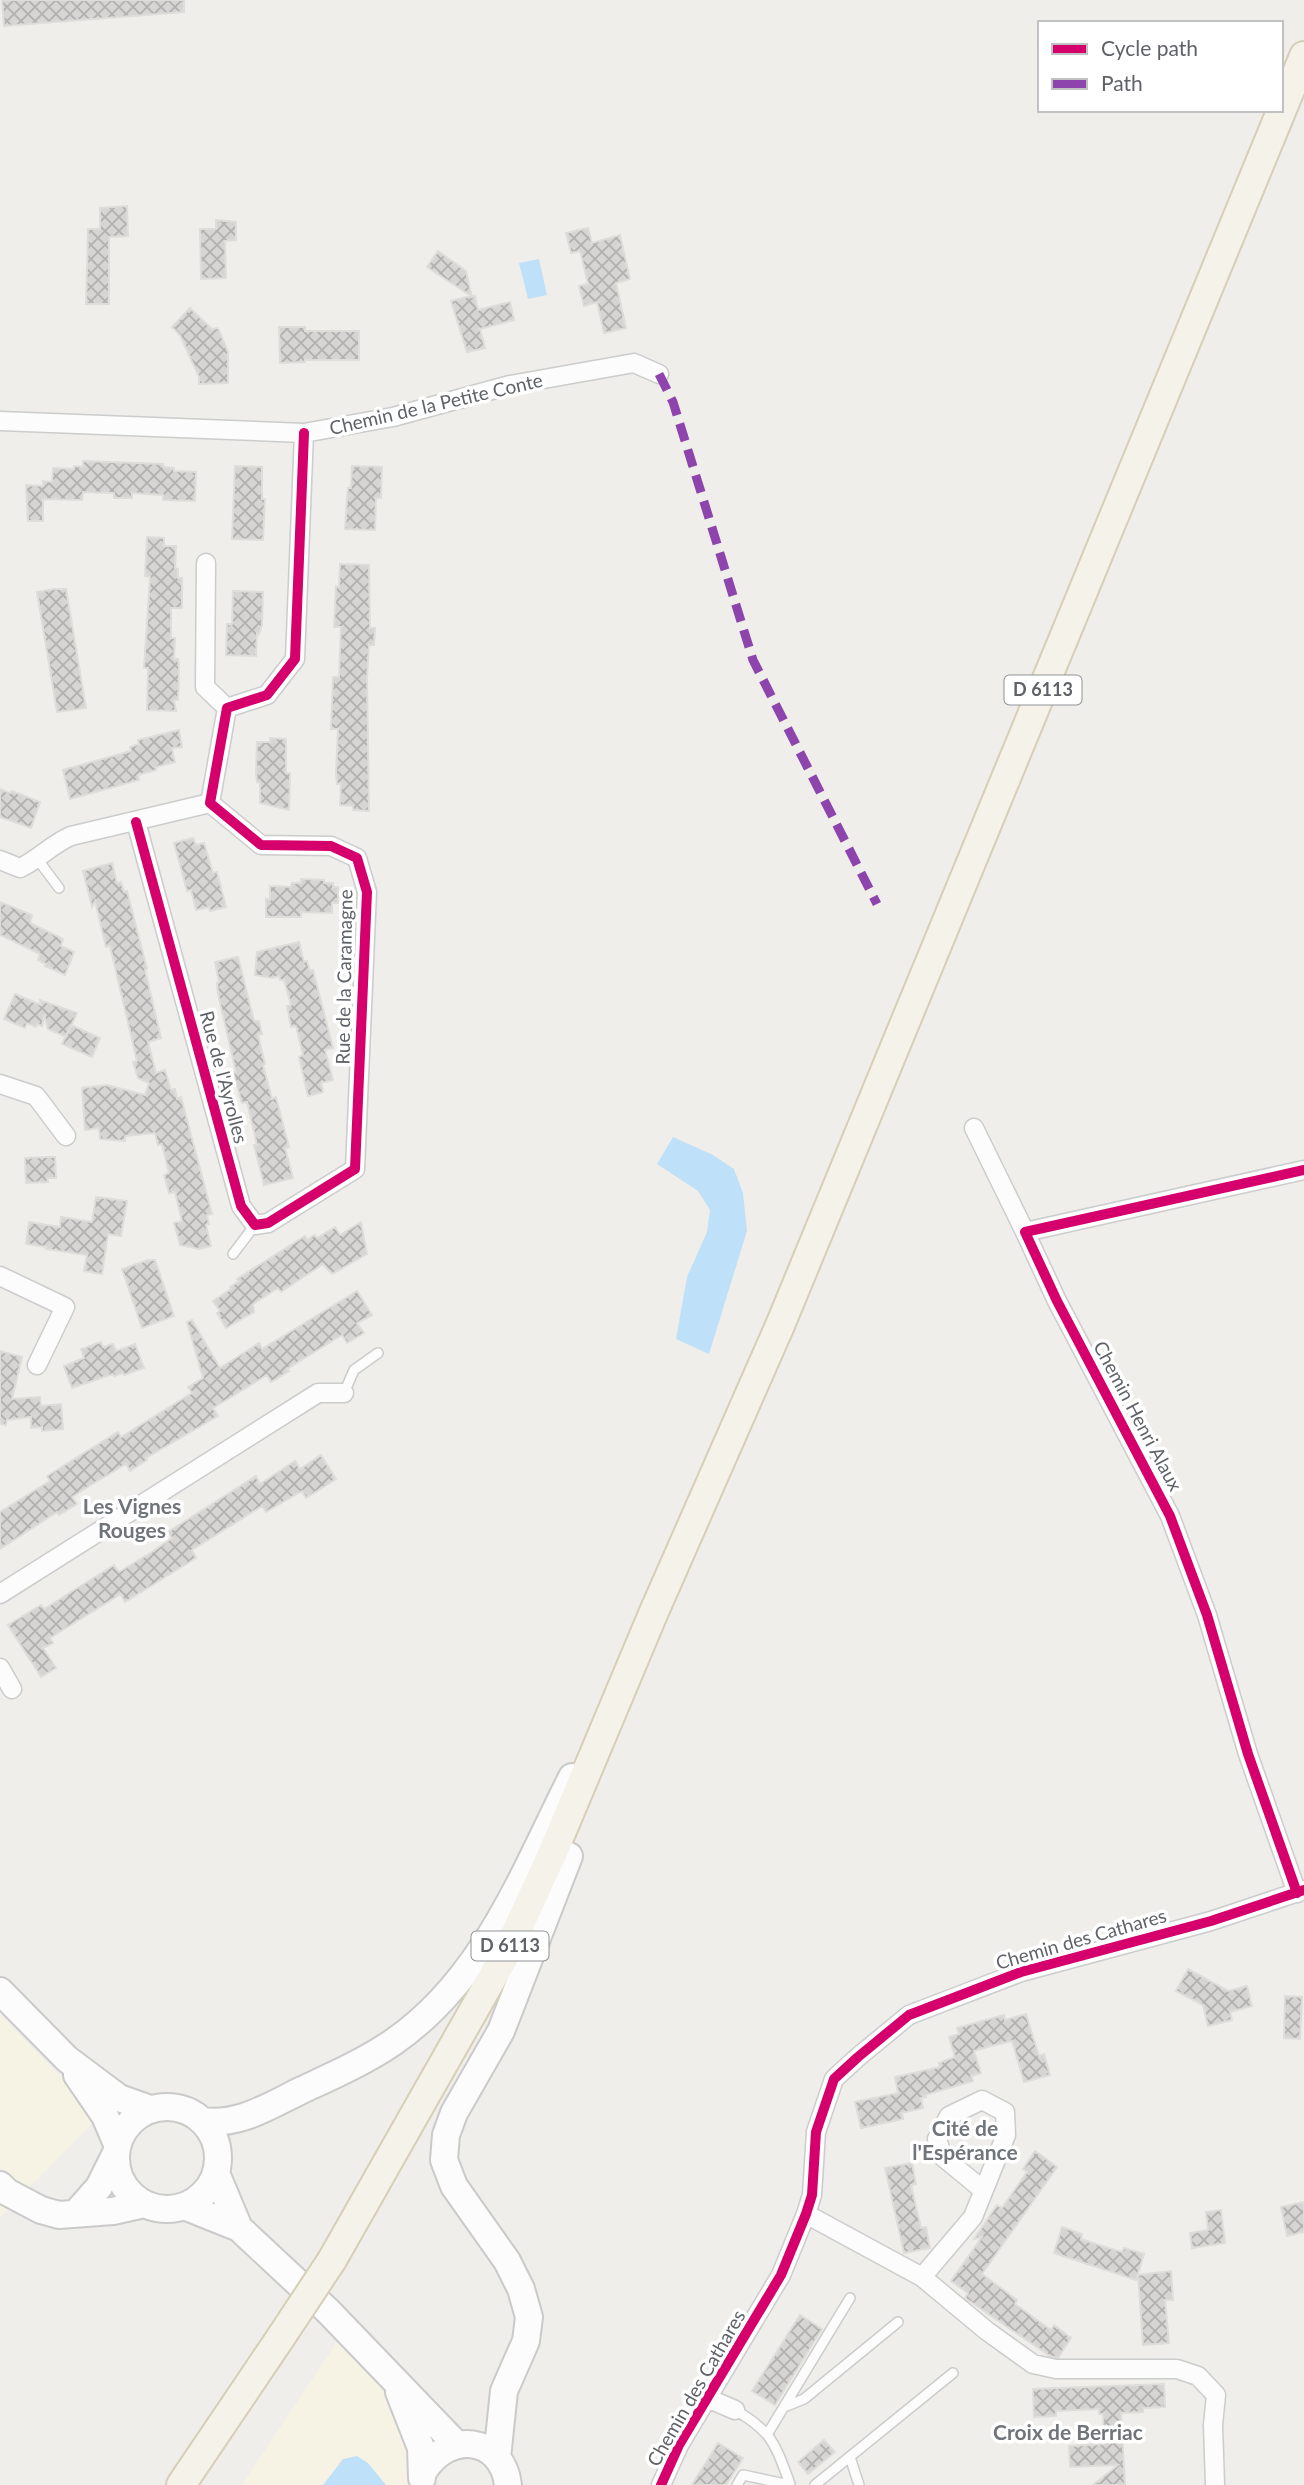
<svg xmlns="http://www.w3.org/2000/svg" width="1304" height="2485" viewBox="0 0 1304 2485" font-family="Lato,sans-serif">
<defs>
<pattern id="building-cross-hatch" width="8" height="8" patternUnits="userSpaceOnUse" patternTransform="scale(1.75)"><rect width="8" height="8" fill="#d6d5d3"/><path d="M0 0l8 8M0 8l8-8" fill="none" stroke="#b1b0af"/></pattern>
</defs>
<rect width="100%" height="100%" fill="#efeeea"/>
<path fill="#f7f3e4" d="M0,2014L99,2116L0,2217Z
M340,2338L394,2403L413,2453L409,2485H242Z"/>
<path fill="#bfe0f9" d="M539,259L547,295L528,299L519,263Z
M673,1137L713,1155L734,1169L743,1193L747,1231L709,1354L676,1339L687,1277L707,1232L710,1210L698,1191L657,1164Z
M357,2456L368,2463L386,2485H323L343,2459Z"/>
<path fill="url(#building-cross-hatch)" stroke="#deddd9" stroke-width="2" d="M2,0H184V12L4,26Z
M127,206L128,236L109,237V304H86L88,229H100V208Z
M216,220L236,222V240L225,241L226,278L201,279L200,229H216Z
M588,228L592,243L620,235L630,279L616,283L626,328L604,333L597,302L584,306L579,286L588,284L584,267L580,251L571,253L566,233Z
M438,251L466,271L472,297L475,296L478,310L510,302L514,320L480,329L485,348L467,352L451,301L471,296L427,267Z
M190,308L212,329L218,328L228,352V383L199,384V377L180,335L172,327Z
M279,327H305V331H359V360H305V362L280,363Z
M83,461L163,464V467L174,468V471L196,472L195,501L163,500V495L132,493V498H114V493L83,492L82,500L43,499V521H28L26,485L43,486V481L52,482L53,468L74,469V466L83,467Z
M235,466L262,467V499H265L263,540L232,539Z
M352,466L382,467L381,498H376L375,530L345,529L347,498L348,488H351Z
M147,537L164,538V546H176L175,568L178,569V578H182V608H171V638H175L174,659H178L179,669L178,700H174L176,711L147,710L148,668H144L150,577L145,576Z
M340,564L369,565L370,628H375L374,645H369L367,678L369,811L353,810V806L340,805L341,784H337L336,774L338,729H331L333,677H339L341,627H334L336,586L339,587Z
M54,589H66L86,708L57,712L37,592Z
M233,591L263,592L262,625L259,634L257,633L256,656L226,655L227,624H232Z
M179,730L182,747L172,748L175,762L156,767V770L138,775L139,780L70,799L63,770L131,751L130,747L139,744L138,740Z
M270,738L286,739V773H290L289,810L260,803V783L257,782L256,772L257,742H270Z
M0,789L10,793L12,791L40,802L31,828L0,817Z
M193,838L196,845L204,843L213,873L217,872L226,907L210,911L209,907L196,910L191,890L187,891L174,843Z
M112,863L117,883L121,882L124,892L127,891L147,969L145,970L161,1038L148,1042L156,1073L165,1070L171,1090L175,1089L177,1099L181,1097L212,1214L207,1215L209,1224L206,1225L211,1246L199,1249L180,1245L174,1223L182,1221L175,1192L169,1193L164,1175L169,1173L162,1144L158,1145L155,1133L125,1136V1141L100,1139L99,1128L85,1130L82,1088L107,1085L145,1095L149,1083L138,1078L133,1062L137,1061L110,946L106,947L95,901L92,907L83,871Z
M301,879L324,880V883H333V887H338V903H332V913L301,912V917H266V899L270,900V886L291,887L292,883H301Z
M0,902L32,915L30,923L63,939L61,946L74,952L65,975L45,966L46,964L38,960L40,954L0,935Z
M299,942L304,962L307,961L310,971L313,970L333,1048L325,1050L333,1080L321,1083L323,1092L308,1096L299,1057L303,1055L296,1026L291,1027L287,1006L291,1005L284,980H280L279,976L272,978L255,975L257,952Z
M238,957L254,1021H259L262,1034L258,1035L265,1064L263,1065L272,1099L276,1097L289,1147L285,1148L293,1178L264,1185L254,1145H257L247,1102L242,1103L233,1072H236L218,994L217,983L219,982L215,962Z
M15,994L41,1005L40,1000L77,1013L66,1037L48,1029L44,1015L42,1026L37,1024L36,1027L27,1023L25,1028L4,1019Z
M71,1025L100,1038L92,1057L62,1044Z
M46,1157H55L56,1178H47L48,1182L26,1183L25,1158Z
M96,1197L127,1201L121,1236L108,1234L102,1274L84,1271L87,1255L46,1249L47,1247L26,1244L29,1222L60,1227L61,1217L92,1222Z
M361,1222L367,1254L332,1274L323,1264L281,1292L278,1288L253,1304L254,1312L226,1328L217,1313L220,1311L213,1301L231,1289L230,1287L239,1281L237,1279L305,1236L307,1240L314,1235L317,1238L335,1227L340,1235Z
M148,1260H155L174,1316L142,1328L122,1269Z
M357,1291L372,1315L357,1323L364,1333L347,1343L342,1335L287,1369L289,1371L271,1382L267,1375L213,1408L218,1416L146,1458L147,1460L130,1471L126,1464L86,1488L72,1497L77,1504L59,1515L57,1512L0,1549V1512L50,1481L47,1476L118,1432L121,1437L192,1393L188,1387L203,1378L187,1322L192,1320L220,1368L259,1343L262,1349Z
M101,1342L103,1347L113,1344L116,1351L135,1344L144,1368L124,1375L123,1373L114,1376L113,1374L72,1388L64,1366L84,1358L81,1349Z
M0,1351L22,1357L12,1399L40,1397L41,1406L61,1404L63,1429L42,1431V1427L31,1428V1417L7,1420L6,1425L0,1424Z
M321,1455L336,1479L306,1498L302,1491L266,1512L262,1506L192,1550L196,1558L125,1602L121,1594L50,1638L53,1643L43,1648L56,1668L41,1677L8,1625L41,1605L44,1609L114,1565L119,1572L152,1552L172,1538L168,1532L256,1476L260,1484L295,1461L300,1469Z
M1188,1969L1228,1991L1247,1986L1252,2006L1230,2012L1232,2020L1208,2026L1203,2005L1176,1991Z
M1285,1996L1302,1997L1300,2039L1284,2038Z
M1026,2014L1039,2056L1044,2054L1050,2075L1024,2082L1012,2041L991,2046L974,2051L981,2073L971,2076L973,2081L925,2095L926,2097L921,2098L923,2108L902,2113L903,2119L861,2128L855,2102L898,2093L895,2077L940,2067L939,2063L955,2057L949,2037L959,2034L957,2028L1004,2015L1005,2020Z
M1035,2151L1057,2167L982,2274L1017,2300L1015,2304L1051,2330L1054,2325L1071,2338L1058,2358L1050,2356L965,2298L968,2293L951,2281L982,2237L974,2239L997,2205L1002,2208L1027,2172L1023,2169Z
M912,2163L916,2184L911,2185L921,2228L926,2227L930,2248L904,2253L885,2168Z
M1304,2202V2232L1287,2236L1281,2207Z
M1221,2210L1225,2243L1192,2248L1190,2233L1208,2230L1206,2212Z
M1062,2227L1082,2234L1081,2239L1102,2246L1122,2252L1124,2248L1144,2254L1136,2280L1054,2253Z
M1171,2271L1173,2300H1165L1169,2343L1143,2345L1138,2275Z
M800,2315L822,2329L775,2405L752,2391Z
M1164,2384L1165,2407L1143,2408V2412L1121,2413L1125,2485H1093L1118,2465L1070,2467L1069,2446L1104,2444L1103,2414H1099V2409L1056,2411V2416L1034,2417L1033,2389Z
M824,2440L835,2452L808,2474L798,2462Z
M718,2443L743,2458L726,2485H692Z"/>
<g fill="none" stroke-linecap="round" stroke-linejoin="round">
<defs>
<path id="service" d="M38,860L59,888
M233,1254L255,1225
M344,1393L354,1370L378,1353
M784,2407L804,2399L898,2322
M735,2410C773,2432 775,2444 790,2484
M768,2433L850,2298
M850,2457L859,2485
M737,2485L743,2475L790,2485
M815,2485L953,2373"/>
<path id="minor" d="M0,421L304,433L393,417L510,385L634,363L659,374
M206,563L205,687L227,708
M136,822L241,1206L255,1225L268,1223L355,1169L367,892L357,858L331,846L261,845L210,803L227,708L267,695L295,659L304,433
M0,860L20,868C39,859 52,844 71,836L210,803
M0,1084L36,1096L66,1136
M974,1128L1025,1232
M0,1276L65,1307L37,1365
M0,1594L318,1393H344
M0,1668L12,1689
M1297,1893L1248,1754L1207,1615L1170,1516L1057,1301L1025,1232L1304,1170
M806,2214L922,2277L987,2331L1033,2364L1056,2369H1177L1198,2376L1216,2395L1213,2425L1215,2485
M922,2277L973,2217L1006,2135L1005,2112L982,2100L949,2116L937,2139L943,2157L983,2190
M707,2398L735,2410
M661,2485L679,2445L781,2275L806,2214L812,2195L816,2132L834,2079L858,2057L909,2015L1021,1972L1211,1921L1304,1890"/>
<path id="secondary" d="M0,1991L67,2059L119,2098L150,2109
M77,2075L105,2116L117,2144
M116 2158a51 51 0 1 1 102 0a51 51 0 1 1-102 0Z
M202,2121C239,2126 269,2106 302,2090C332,2076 364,2062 392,2043C484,1980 523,1874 572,1777
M216,2173L239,2228
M0,2185L7,2192L41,2210L59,2215L113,2211L144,2204
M184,2206L239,2228L328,2311L456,2444
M76,2213L99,2187L115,2155
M399,2392L421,2448L422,2478
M497,2458L504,2391L526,2341L529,2317L521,2289L507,2261L454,2186L444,2160L446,2135L454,2113L501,2031L569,1856
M423,2472C448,2430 502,2436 508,2485"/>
<path id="primary" d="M332,2260L508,1950L553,1852L653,1614L781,1323L1304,56
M181,2485L281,2337"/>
</defs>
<use href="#service" stroke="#cbcccc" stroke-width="12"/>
<use href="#minor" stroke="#cbcccc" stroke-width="21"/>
<use href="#secondary" stroke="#cacacb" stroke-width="30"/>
<use href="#primary" stroke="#d7ceb8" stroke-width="32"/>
<use href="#service" stroke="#fdfcfc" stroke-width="9"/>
<use href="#minor" stroke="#fdfcfc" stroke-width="18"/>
<use href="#secondary" stroke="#fdfcfc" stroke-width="26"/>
<use href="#primary" stroke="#f4f2e9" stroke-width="28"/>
<defs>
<path id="primary-bridge" d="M281,2337L332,2260"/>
</defs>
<use href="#primary-bridge" stroke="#d7ceb8" stroke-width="32" stroke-linecap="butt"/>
<use href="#primary-bridge" stroke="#f4f2e9" stroke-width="28"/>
<path stroke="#8e44ad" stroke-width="9" stroke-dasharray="18 9" stroke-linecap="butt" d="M659,374L673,402L753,660L877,904"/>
<defs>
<path id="cycleway" d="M136,822L241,1206L255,1225L268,1223L355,1169L367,892L357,858L331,846L261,845L210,803L227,708L267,695L295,659L304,433
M1297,1893L1248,1754L1207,1615L1170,1516L1057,1301L1025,1232L1304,1170
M661,2485L679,2445L781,2275L806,2214L812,2195L816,2132L834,2079L858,2057L909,2015L1021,1972L1211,1921L1304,1890"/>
</defs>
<use href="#cycleway" stroke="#fff" stroke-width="15"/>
<use href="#cycleway" stroke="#d6006c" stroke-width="10"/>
</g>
<g text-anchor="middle" stroke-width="7" stroke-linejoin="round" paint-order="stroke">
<g fill="#fff" stroke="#8f9295" stroke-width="2">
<rect x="1004.5" y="675.5" width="77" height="29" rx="5"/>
<rect x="471.5" y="1931.5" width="77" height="29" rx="5"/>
</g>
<g font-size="18" font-weight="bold" fill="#5f6368">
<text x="1043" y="696">D 6113</text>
<text x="510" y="1952">D 6113</text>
</g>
<g font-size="19" fill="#5f6368" stroke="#fff">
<text transform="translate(436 404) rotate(-13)" y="7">Chemin de la Petite Conte</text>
<text transform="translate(344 977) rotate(-89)" y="7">Rue de la Caramagne</text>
<text transform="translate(224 1077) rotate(75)" y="7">Rue de l'Ayrolles</text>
<text transform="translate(1138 1416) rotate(62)" y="7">Chemin Henri Alaux</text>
<text transform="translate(1081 1939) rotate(-16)" y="7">Chemin des Cathares</text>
<text transform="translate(696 2388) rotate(-60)" y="7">Chemin des Cathares</text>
</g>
<g font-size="21" font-weight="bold" fill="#70757a" stroke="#fff">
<text x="132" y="1514">Les Vignes<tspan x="132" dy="24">Rouges</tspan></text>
<text x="965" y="2136">Cité de<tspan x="965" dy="24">l'Espérance</tspan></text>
<text x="1068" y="2440">Croix de Berriac</text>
</g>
</g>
<rect x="1038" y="21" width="245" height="91" fill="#ffffff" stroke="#bfc1c3" stroke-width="2"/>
<rect x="1052" y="44" width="35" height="10" fill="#d6006c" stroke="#bfc1c3" stroke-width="2"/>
<text x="1101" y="56" font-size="21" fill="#5f6368">Cycle path</text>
<rect x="1052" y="79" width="35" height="10" fill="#8e44ad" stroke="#bfc1c3" stroke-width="2"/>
<text x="1101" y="91" font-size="21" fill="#5f6368">Path</text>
</svg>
